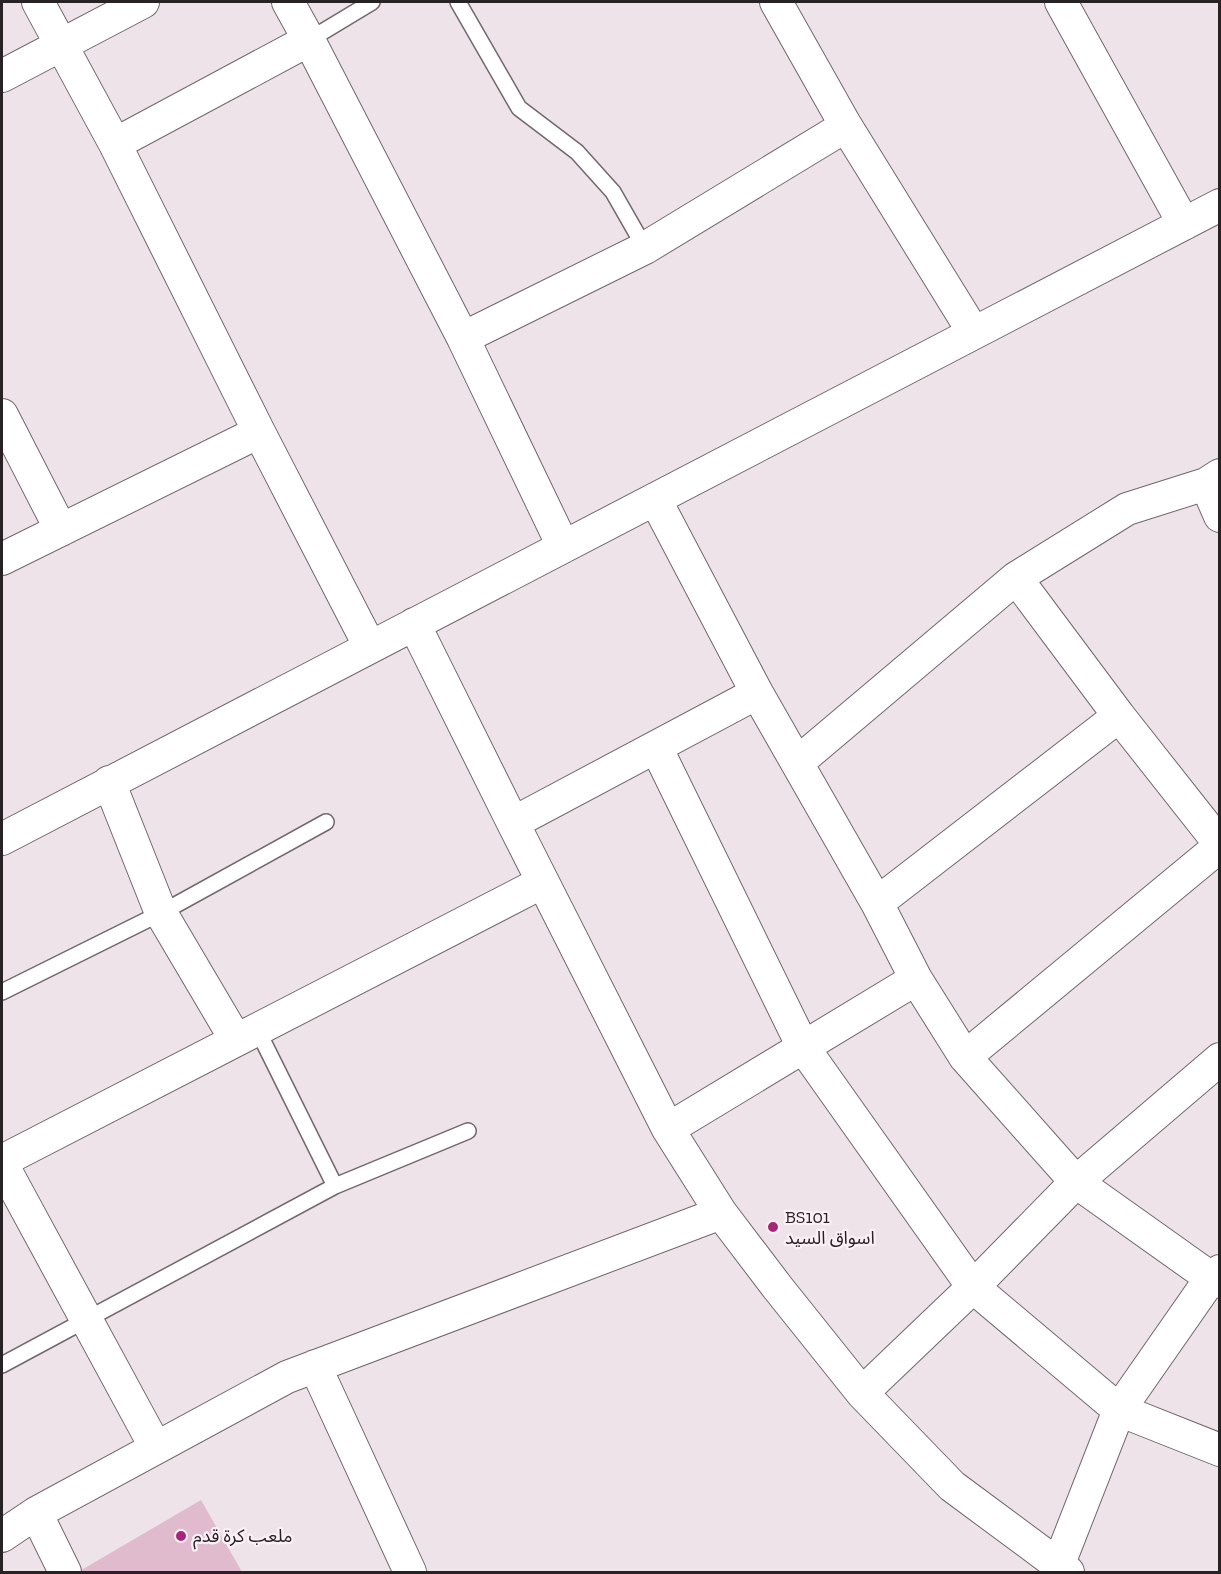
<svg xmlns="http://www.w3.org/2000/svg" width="1221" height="1574" viewBox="0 0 1221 1574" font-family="'Zilla Slab','Noto Sans Arabic',serif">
<rect width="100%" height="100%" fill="#eee3e8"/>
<path fill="#e0bbcd" d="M201,1500L242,1572H78Z"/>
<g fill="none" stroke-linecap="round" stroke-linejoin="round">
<defs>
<path id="lane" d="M458,2L519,108L577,152L613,192L645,248
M309,40L372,2
M2,992L161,913L326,822
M257,1029L335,1186
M2,1365L335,1186L468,1131"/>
<path id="street" d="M38,2L115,144L259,432L370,647
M288,2L309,40L463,338L563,546
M776,2L846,126L974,333
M1061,2L1184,224
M2,76L143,2
M115,144L309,40
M463,338L645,248L846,126
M2,415L61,530
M1206,484L1220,516
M655,499L757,693L877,903L916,979L965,1057L1076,1182L1211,1278L1220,1282
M2,559L259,432
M1016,578L1119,716L1220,844
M414,624L513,823L668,1129L721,1213L778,1288L862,1393L952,1486L1068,1572
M656,747L803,1047L973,1287L1119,1410L1220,1450
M797,763L1016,578L1127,509L1206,484L1220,475
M109,782L161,913L236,1040
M513,823L757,693
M2,839L1220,205
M877,903L1119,716
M965,1057L1220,846
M668,1129L916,979
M2,1161L543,882
M2,1164L156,1448
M315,1366L410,1572
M862,1393L973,1287L1076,1182L1220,1059
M36,1513L65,1572
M2,1536L36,1513L287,1377L721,1213
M1058,1566L1119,1410L1211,1278L1220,1271"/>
</defs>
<use href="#lane" stroke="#71676c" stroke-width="18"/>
<use href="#street" stroke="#71676c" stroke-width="34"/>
<use href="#lane" stroke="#fff" stroke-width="15"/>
<use href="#street" stroke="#fff" stroke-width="32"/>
</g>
<g fill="#a62777" stroke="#fcf0f6" stroke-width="2">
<circle cx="773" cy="1227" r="6"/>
<circle cx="181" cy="1536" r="6"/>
</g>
<g text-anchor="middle" stroke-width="4.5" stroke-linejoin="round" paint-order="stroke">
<g font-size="18" fill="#272325" stroke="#fcf0f6" text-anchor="start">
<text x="785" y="1223">BS101<tspan x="785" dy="21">اسواق السيد</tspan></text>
<text x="193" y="1542">ملعب كرة قدم</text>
</g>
</g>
<rect width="1221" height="1574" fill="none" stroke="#272325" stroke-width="6"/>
</svg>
